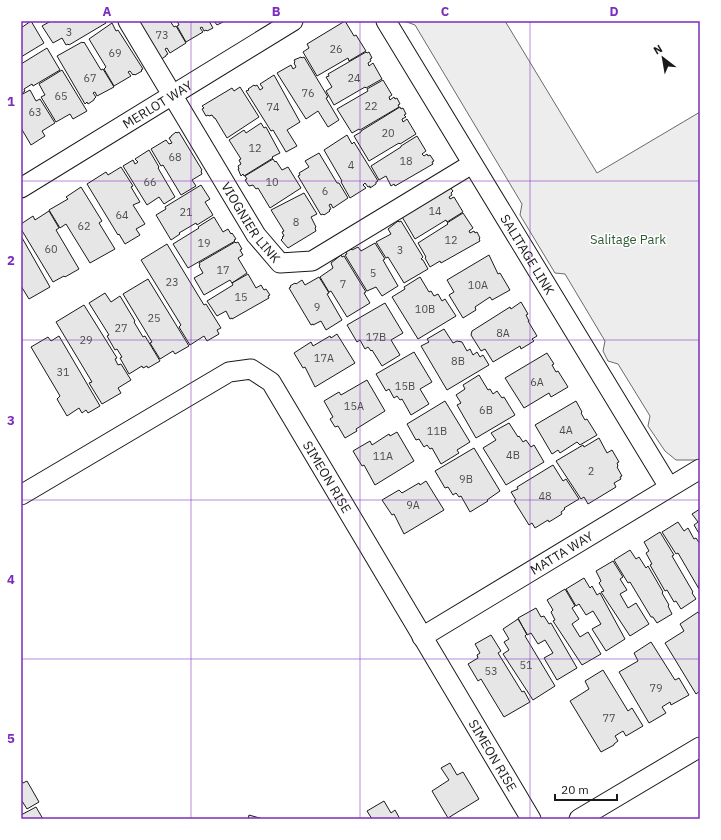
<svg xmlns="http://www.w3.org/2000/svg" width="721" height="840" viewBox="0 0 721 840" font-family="'IBM Plex Sans',sans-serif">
<rect width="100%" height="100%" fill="#fff"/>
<path fill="#ededed" stroke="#6a6a6a" d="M404,21H505L597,173L700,112V460H676L665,451L648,426L650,416L618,364L608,361L603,351L605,341L565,274L555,273L520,215L522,204L415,25Z"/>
<path fill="#e6e6e6" stroke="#1a1a1a" d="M31,21L44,43L21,57V28Z
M51,21H105L106,23L69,45L68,44L66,45L62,38L53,43L42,26Z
M134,21H170L174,27L176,26L186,43L170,53L167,48L165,49L168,54L166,55V56L160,60Z
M177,21H209L213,28L207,31L206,30L204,31L202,27L200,28L203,32L186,42L177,26L179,25Z
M214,21H222L223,22L217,25Z
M345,21L354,36L356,35L366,51L349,61L348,58L317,76L303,52L309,48L307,44Z
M112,23L116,31L118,30L143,69L141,70L142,71L135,75L134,74L133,75L130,71L128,72L131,76L114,86L104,69L106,67L89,39Z
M82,42L83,43L84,42L101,70L103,69L114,87L97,96L95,92L93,93L96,97L94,99V100L88,104L87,102L85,104L57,56Z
M47,48L60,70L33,86L32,84L24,89L25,91L21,94V64Z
M366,52L367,53L369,52L372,58L370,59L371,61L368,63L369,66L373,63L382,79L366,88L365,87L334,105L326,91L332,87L326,77L329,76L328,74Z
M301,57L302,58L304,57L328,97L326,98L339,120L328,127L318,111L306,119L277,73L291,65L293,69L296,67L294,63L295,62L294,60Z
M62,70L87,111L73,119L70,114L56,122L41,97L45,95L39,84Z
M274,75L300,122L287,130L297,146L286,152L273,130L271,131L246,91L249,90L248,89L254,85L255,86L257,85L260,90L263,88L260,84Z
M383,80L392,95L389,97L390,100L394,97L395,99L397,98L400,104L398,105L399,107L360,130L359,129L352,133L337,109L368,91L367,89Z
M240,87L259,117L227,138L215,118H214L212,115L209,116L208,115L206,116L202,109L204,108L202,106L232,88L234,91Z
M30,90L36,101L40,99L55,123L42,131L45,136L31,145L21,128V95Z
M400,107L401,109L403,108L406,114L404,115L406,117L402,119L403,122L407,119L416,134L400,144L399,143L369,161L354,136L361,132V131Z
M261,123L264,128L266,127L280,153L272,157L273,158L244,176L243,174L241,176L238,169H239L238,166L241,164L239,160L241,159L229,140L244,130L246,133Z
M176,132L177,133L179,132L202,170L201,171L202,174L192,180L196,186L181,195L163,165L161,166L151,149L166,140L169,144L172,143L169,138L171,137V136Z
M347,135L352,144L354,142L378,181L376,182V184L370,188V186L368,187L365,183L363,185L366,188L350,198L341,182L342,181L324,150Z
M417,136L426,151L422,154L424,156L427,154L428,156L430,155L434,161L432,162L433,164L395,186L394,184L391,186L386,176L379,180L371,166L401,147V146Z
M149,150L159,167L158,168L175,197L164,204L159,197L147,205L123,166L133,160L135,164L138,162L135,159Z
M319,153L337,183H339L348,198L333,208L331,204L329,205L331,209L329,210L330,211L324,215L323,214L321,215L298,176L300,175L299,173L309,167L305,161Z
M273,159L275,162L276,161L282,170L288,167L301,188L270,208L258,188L256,189L253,185L249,186L245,180L247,179L245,176Z
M121,167L133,186L131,187L140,202L133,205L145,224L136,229L140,235L125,244L119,234L118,235L87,184L106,172L108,175Z
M201,185L210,199L205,202L213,215L197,225L196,223L179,233L180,234L171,240L156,215L166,209L165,207Z
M449,186L453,191L451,193L452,195L449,197L450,199L454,197L463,212L447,222L446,220L415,239L401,215Z
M81,187L102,221L99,223L115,249L90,263L66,224L60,228L49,210L68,199L66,197Z
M304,193L317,214L311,217L316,227L315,228L316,231L288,248L281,240L283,238L282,237L284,236L282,232L284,231L271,210Z
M49,211L59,228L56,230L79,269L65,277L64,276L53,282L21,229V224L33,216L35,220Z
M463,213L473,228L469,231L470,233L474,231L475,233L477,232L480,238L479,239L480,241L441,263L440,261L430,267L425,258L426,257L418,243L448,224L447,223Z
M214,217L223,232L228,229L231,234L232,233L236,239L234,240L235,241L188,268L173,244L199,228L198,227Z
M398,221L399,222L401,221L423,257L421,259L423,260L428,269L404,283L388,257L386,258L376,242L391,234L388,229Z
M21,236L50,287L29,299L21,286Z
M235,242L236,243L238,242L242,249L240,250L243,255L238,258L247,273L232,283L230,280L204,295L194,278L203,273L199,266L200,265L199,263Z
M375,243L385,259L383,260L398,286L382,296L376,287L367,291L345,255L347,254L346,252L351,249L352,250L358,247L361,251Z
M167,244L204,305L206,304L221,328L217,330L219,334L207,341L204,336L190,345L179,327L181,325L141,260Z
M341,255L342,257L344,256L366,292L364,293L370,303L347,317L331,291L329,292L320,277L333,268L331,263Z
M489,255L498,274L500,273L510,290L492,300L490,297L475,307L476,310L463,318L449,295L454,292L447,280Z
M248,274L256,288L261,285L264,290L266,289L270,295L268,296L269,298L232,319V318L230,319L226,311L217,316L207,301L233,285L232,283Z
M319,277L329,293L327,294L342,320L326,330L321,321L313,325V324L311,325L289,288L291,287L290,286L295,283L296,284L302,280L305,285Z
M420,277L429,292L431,291L434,296L438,294L442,301L445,299L456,316L418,339L392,297L405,289L404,287Z
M148,279L189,346L175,354L173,351L160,359L150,343L152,342L123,294Z
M105,293L111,302L120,296L135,321L134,322L143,337L145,336L160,361L148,368L147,366L143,368L142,366L129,374L120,358L122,357L117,349L115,350L107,336L109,335L89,303Z
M521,302L528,314L526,315L529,321H528L537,336L532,339L534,341L521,349L520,346L493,362L485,349L481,351L471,335L472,331L510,307L511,309Z
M385,303L403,333L391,340L400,355L382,366L372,350L371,351L368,347L365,349L360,340L357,342L347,325Z
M84,305L117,358L115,359L118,365L121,364L131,380L118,388L121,393L102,404L89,383L92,382L56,322Z
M444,329L453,343L457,341L462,342L467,351L470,349L473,355L477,352L480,357L483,355L489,365L447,390L421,346L429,342L427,339Z
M337,334L355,363L315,387L305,367L303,368L294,353L311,342L313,346L330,336L331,338Z
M59,336L100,406L88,413L86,410L82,413L79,408L67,416L57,399L60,396L31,347L48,337L51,341Z
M414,352L432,382L420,389L429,404L411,415L402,399L400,400L397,396L394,398L389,389L386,391L376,374Z
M547,353L554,364L552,365L556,372L558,371L568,387L551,397L549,393L524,408L505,378Z
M479,375L488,390L490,389L493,394L497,391L502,398L504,397L515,415L476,438L457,405L461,403L456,395L465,389L463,385Z
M367,380L385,411L356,429L357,431L345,438L338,426L335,427L330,419L333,417L324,401L339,392L341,395Z
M445,401L470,442L457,450L459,453L441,464L432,448L430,449L427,445L424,447L419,439L416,440L407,424Z
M576,401L582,412L581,413L585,420L587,419L597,435L580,445L577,442L560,453L558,450L552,454L535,425Z
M509,423L518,437L519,436L523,442L526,440L531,447L534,445L544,462L506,485L483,448L496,440L491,433Z
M397,432L414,461L375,485L364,465L362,466L353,451L370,441L372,445L389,434L390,436Z
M599,438L607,453L612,450L619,462L617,463L618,466L617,467L622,476L620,477L621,479L614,483L616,487L588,504L584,497L581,499L556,461L583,445L584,447Z
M474,448L500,491L487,500L488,501L470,512L461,496L459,497L456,493L453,495L448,487L445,488L435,471Z
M553,465L563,481L566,479L579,499L564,508L565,509L561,512L562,514L549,522L548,520L535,528L532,523L529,525L514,501L516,500L511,492L518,489L517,487Z
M426,481L444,510L404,534L394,514L392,515L382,500L399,490L402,493L419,483L420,485Z
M700,509V535L694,525L698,522L692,514Z
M678,522L684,531L688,528L694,539L696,538L700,544L699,589L678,553L676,554L662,532Z
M660,532L674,555L672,556L693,592L692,593L696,599L681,609L676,601L674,602L667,590L665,591L650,565L652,564L646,553L649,551L644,542Z
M630,550L636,559L639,557L646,568L648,566L663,592L662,593L669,605L668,606L672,614L657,623L653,617H651L630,582L628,583L614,560Z
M613,561L623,577L620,579L627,590L620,594L628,608L636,603L649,624L630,636L601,592L604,591L599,583L601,581L596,571Z
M584,578L590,588L592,586L597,595L600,593L625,639L606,651L592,629L601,624L593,611L586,615L579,604L576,606L566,589Z
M565,589L575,606L572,608L579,619L572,624L580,637L588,632L601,654L582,665L553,621L555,620L551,612L553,610L547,600Z
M536,608L541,617L544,616L549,624L551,623L577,668L557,680L544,658L553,653L545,640L538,644L531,633L527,635L518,618Z
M698,612L700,615V691L696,694L665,643L684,631L680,624Z
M518,619L527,634L525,636L555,686L533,700L503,654L509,650L504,642L509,639L503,629Z
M491,635L501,651L498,653L522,692L524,691L530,702L504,717L481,679L478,681L468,664L478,658L477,655L480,653L475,644Z
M651,642L675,680L679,678L689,695L671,705L670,702L662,707L666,713L649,723L619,672L638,661L634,653Z
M603,670L628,711L632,708L643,726L626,736L623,731L615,736L618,741L614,744V745L601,752L570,701L589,689L585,681Z
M450,763L457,775L463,772L479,799L448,818L432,791L449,780L441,768Z
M21,780L23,783L27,781L39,802L27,809L22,801L21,802Z
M384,801L391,813L395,810L400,819H372L367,811Z
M36,807L43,819H21V815Z
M249,815L263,819H248Z"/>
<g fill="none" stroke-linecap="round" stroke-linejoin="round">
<defs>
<g id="minor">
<path id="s1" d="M128,21L256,235L280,263L312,261L472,164"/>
<path id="s2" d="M386,21L669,487"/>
<path id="s3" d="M21,188L293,21"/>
<path id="s4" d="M21,495L229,372L251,369L271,382L531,819"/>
<path id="s5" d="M422,637L700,469"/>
<path d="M579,819L700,747"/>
</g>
</defs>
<use href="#minor" stroke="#1a1a1a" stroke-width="21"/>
<use href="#minor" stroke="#fff" stroke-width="19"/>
</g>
<path fill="none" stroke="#7b2cbf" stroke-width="1" stroke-opacity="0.55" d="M191,21V819M360,21V819M530,21V819M21,181H700M21,340H700M21,500H700M21,659H700"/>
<g text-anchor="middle" stroke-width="3" stroke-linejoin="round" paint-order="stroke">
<g font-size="11" fill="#4d4d4d">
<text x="69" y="36">3</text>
<text x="162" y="39">73</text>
<text x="336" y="53">26</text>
<text x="115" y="57">69</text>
<text x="90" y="82">67</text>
<text x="354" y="82">24</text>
<text x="308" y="97">76</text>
<text x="61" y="100">65</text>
<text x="371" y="110">22</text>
<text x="273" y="111">74</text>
<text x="35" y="116">63</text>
<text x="388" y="137">20</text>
<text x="255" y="152">12</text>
<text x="175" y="161">68</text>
<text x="406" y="165">18</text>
<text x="351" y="169">4</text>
<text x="150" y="186">66</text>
<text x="272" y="186">10</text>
<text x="325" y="195">6</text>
<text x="435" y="215">14</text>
<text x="186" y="216">21</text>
<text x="122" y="219">64</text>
<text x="296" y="226">8</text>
<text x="84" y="230">62</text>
<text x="451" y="244">12</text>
<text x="204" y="247">19</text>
<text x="51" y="253">60</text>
<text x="400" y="254">3</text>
<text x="223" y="274">17</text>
<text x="373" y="277">5</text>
<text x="172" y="286">23</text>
<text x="343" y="288">7</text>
<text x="478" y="289">10A</text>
<text x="241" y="301">15</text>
<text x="317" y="311">9</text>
<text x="425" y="313">10B</text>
<text x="154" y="322">25</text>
<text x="121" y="332">27</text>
<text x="503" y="337">8A</text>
<text x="376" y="341">17B</text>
<text x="86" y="344">29</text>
<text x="324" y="362">17A</text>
<text x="458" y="365">8B</text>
<text x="63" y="376">31</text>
<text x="537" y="386">6A</text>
<text x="405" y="390">15B</text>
<text x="354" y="410">15A</text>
<text x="486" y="414">6B</text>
<text x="566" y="434">4A</text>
<text x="437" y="435">11B</text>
<text x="513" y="459">4B</text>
<text x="383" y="460">11A</text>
<text x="591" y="475">2</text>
<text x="466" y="483">9B</text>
<text x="545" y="500">48</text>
<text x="413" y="509">9A</text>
<text x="526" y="669">51</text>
<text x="491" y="675">53</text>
<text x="656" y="692">79</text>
<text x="609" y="722">77</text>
</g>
<g font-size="13" fill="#1a1a1a" stroke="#fff">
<text dy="5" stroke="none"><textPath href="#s3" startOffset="160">MERLOT WAY</textPath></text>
<text dy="5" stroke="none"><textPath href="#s1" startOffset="236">VIOGNIER LINK</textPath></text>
<text dy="5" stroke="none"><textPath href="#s2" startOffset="273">SALITAGE LINK</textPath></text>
<text dy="5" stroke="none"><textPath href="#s4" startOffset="398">SIMEON RISE</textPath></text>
<text dy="5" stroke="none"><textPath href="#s5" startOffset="163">MATTA WAY</textPath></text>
<text dy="5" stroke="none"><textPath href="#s4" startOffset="722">SIMEON RISE</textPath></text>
</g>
<g font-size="13" fill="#2b5a34" stroke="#fff">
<text x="628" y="244">Salitage Park</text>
</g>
</g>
<rect width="721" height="840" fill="none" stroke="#ffffff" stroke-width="44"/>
<g transform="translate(663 58) rotate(329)" stroke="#ffffff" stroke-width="3" paint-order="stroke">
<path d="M0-3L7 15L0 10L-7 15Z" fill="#1a1a1a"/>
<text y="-6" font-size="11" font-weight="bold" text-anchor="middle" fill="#1a1a1a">N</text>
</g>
<path d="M555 794v6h62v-6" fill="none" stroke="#1a1a1a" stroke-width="2"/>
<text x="561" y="794" font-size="12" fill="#1a1a1a" stroke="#ffffff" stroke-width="3" paint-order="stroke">20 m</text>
<rect x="22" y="22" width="677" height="796" fill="none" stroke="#7b2cbf" stroke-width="1.5"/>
<g font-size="13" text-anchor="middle" font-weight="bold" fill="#7b2cbf">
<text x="107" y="16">A</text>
<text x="276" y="16">B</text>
<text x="445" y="16">C</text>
<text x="614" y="16">D</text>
<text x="11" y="106">1</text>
<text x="11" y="265">2</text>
<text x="11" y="425">3</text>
<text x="11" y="584">4</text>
<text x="11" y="743">5</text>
</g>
</svg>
